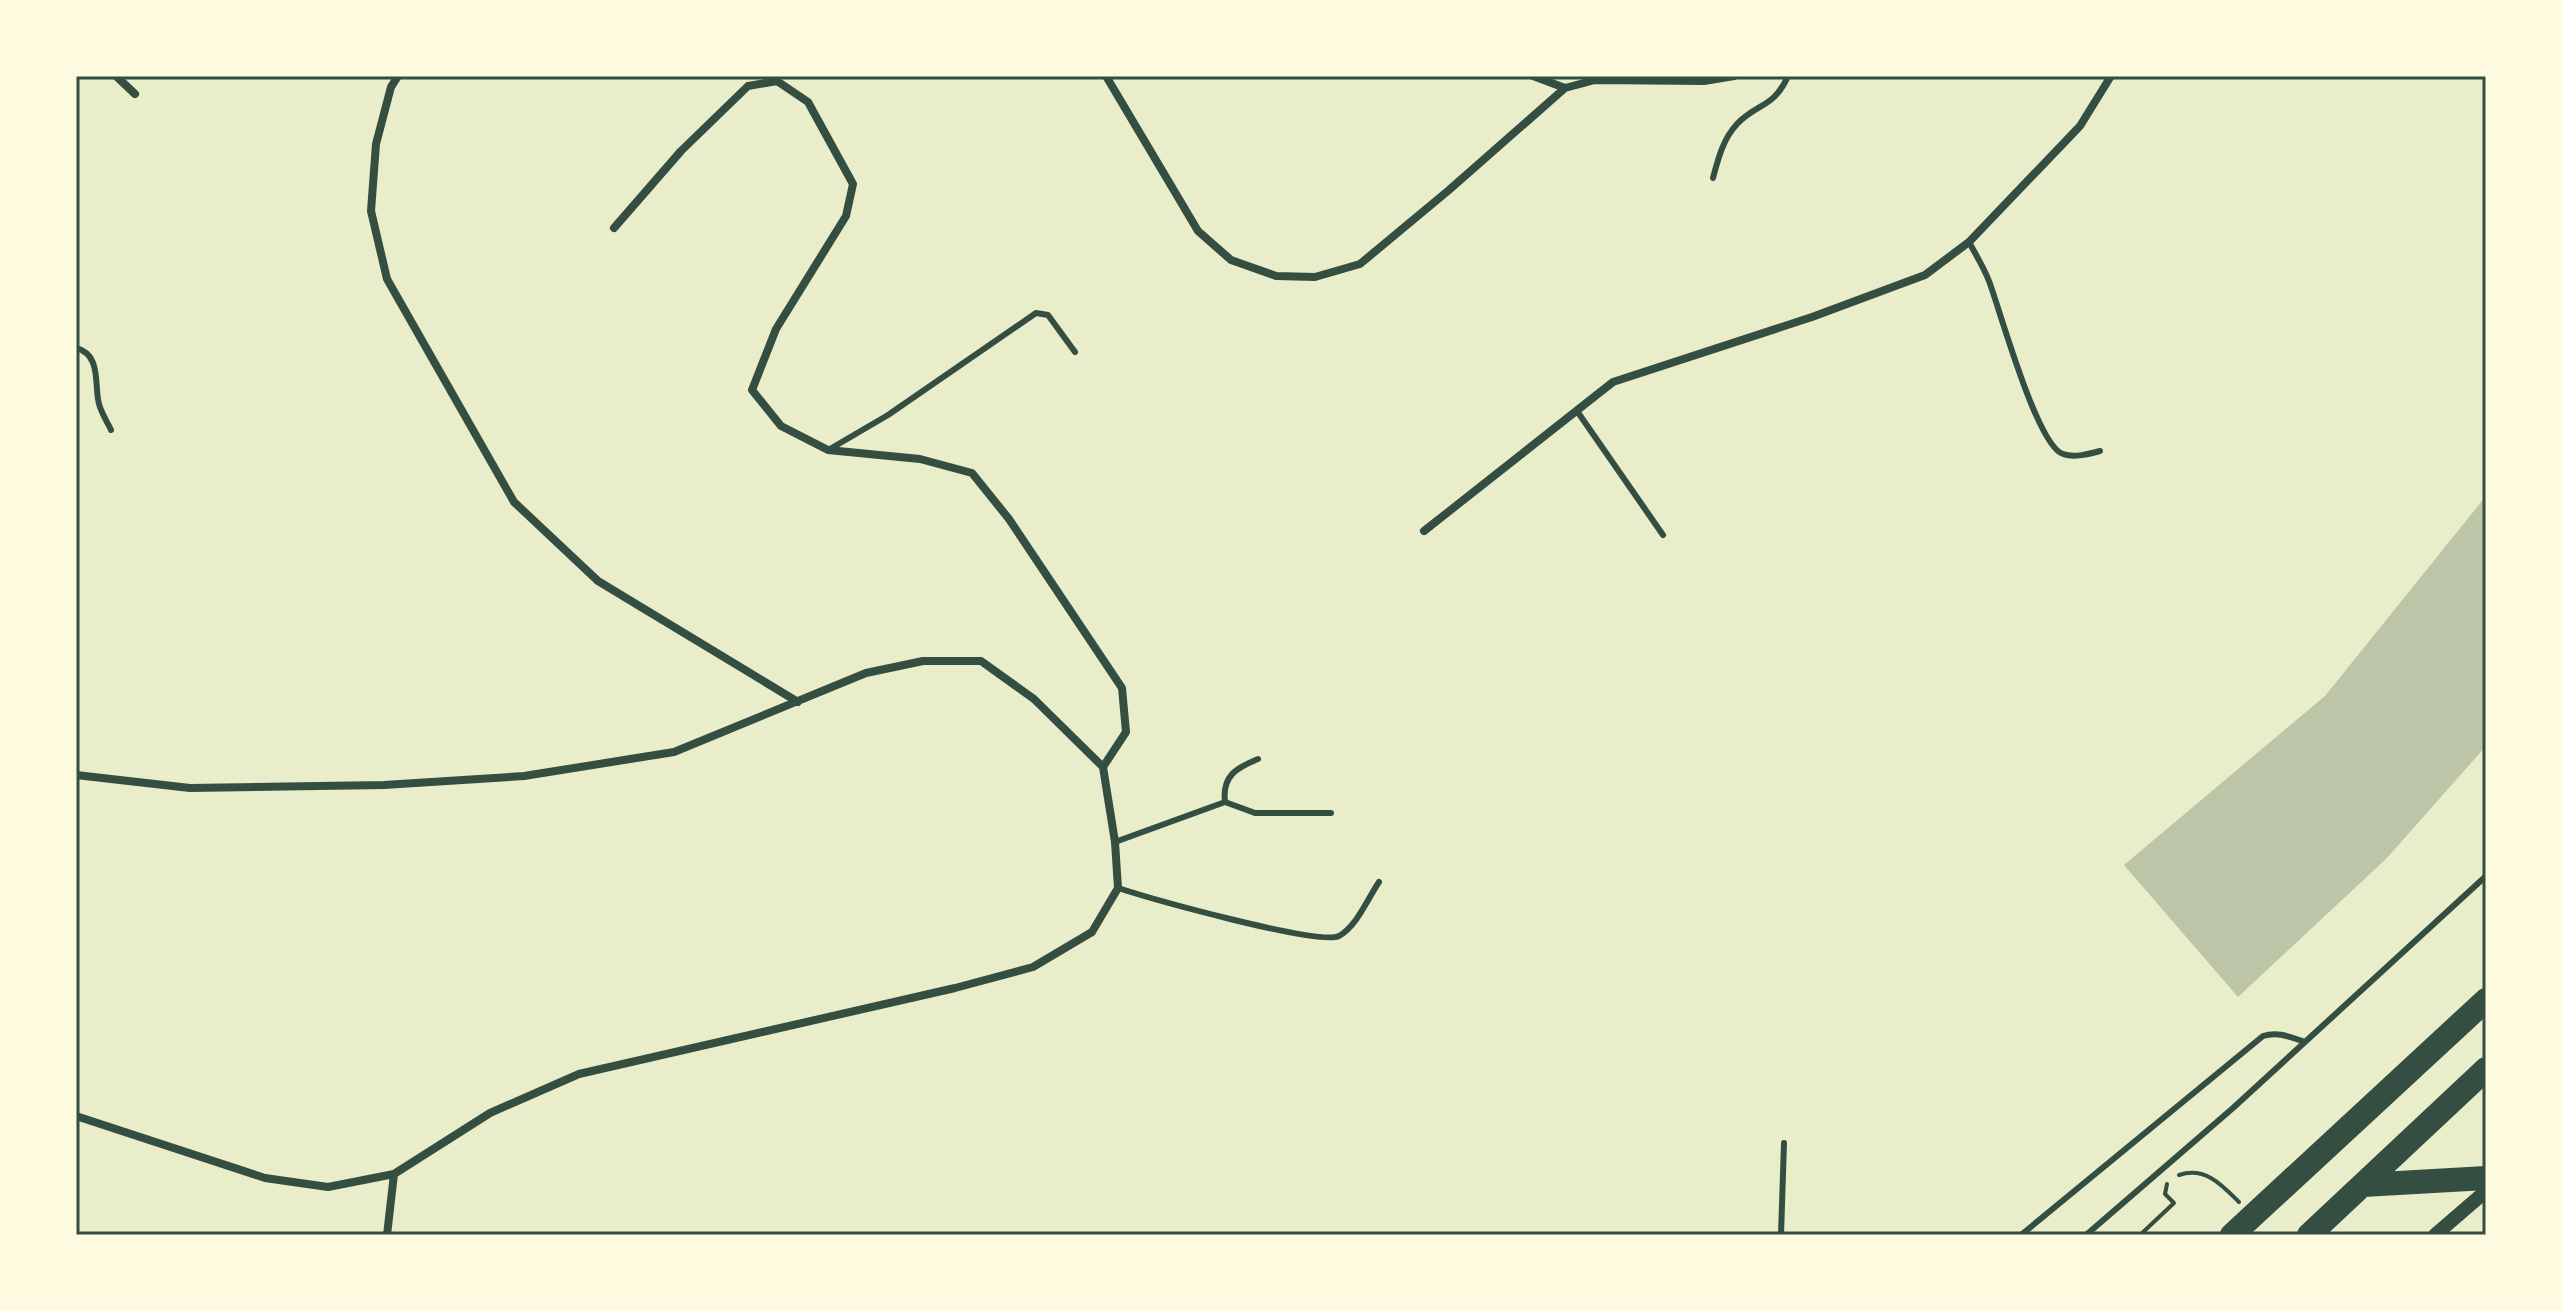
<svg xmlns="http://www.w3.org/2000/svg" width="2562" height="1311" viewBox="0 0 2562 1311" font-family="'Noto Sans',sans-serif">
<rect width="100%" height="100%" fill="#e9edc9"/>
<path fill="#bcc5a7" d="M2486,496V746L2387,858L2238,997L2124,865L2325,696Z"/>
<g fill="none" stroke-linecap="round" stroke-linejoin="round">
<path stroke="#344e41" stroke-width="4" d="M2179,1175C2205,1166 2222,1185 2239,1202
M2140,1235L2174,1203L2165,1194L2167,1184"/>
<path stroke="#344e41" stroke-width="6" d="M1713,178C1718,159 1723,139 1737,124C1757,103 1774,108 1788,76
M1969,242C1976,255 1984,268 1989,281C2000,310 2037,446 2063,454C2074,458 2089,454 2100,451
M76,348C100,354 95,381 98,399C99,410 107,421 111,430
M1577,411L1663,535
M830,449L888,415L1036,313L1048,315L1075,352
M1258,759C1236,768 1222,776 1225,802L1255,813H1331
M1115,842L1225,802
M1118,888C1149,898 1318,946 1339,936C1357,926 1368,898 1379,882
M1781,1235L1784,1143
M2021,1235L2263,1036C2278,1031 2290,1037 2305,1042
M2086,1235L2233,1108L2486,876"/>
<path stroke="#344e41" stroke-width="8" d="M116,76L135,94
M398,76L391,87L376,144L371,211L387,279L514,502L598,581L798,702
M1106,76L1198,231L1231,260L1276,276L1315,277L1360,264L1449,190L1565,88
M1533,76L1565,88L1595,80L1704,81L1734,76
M614,228L681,151L748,86L777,81L808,102L853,184L846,216L776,329L752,390L781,426L828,450L920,459L972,473L1009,519L1122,688L1126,732L1103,767
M1424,531L1613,382L1812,317L1925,275L1969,242L2080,126L2111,76
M76,775L190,788L384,785L524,776L674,752L866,673L923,661H981L1034,699L1103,767
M76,1116L265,1178L328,1187L394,1174L490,1113L579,1074L955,988L1033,967L1092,932L1118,888L1115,842L1103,767
M387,1235L394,1174"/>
<path stroke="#344e41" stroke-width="14" d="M2435,1235L2486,1191"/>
<path stroke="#344e41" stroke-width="24" d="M2363,1185L2486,1178
M2232,1235L2486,1000
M2309,1235L2486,1069"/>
</g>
<rect width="2562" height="1311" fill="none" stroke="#fefae0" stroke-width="156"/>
<rect x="78" y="78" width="2406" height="1155" fill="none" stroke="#344e41" stroke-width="3"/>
</svg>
